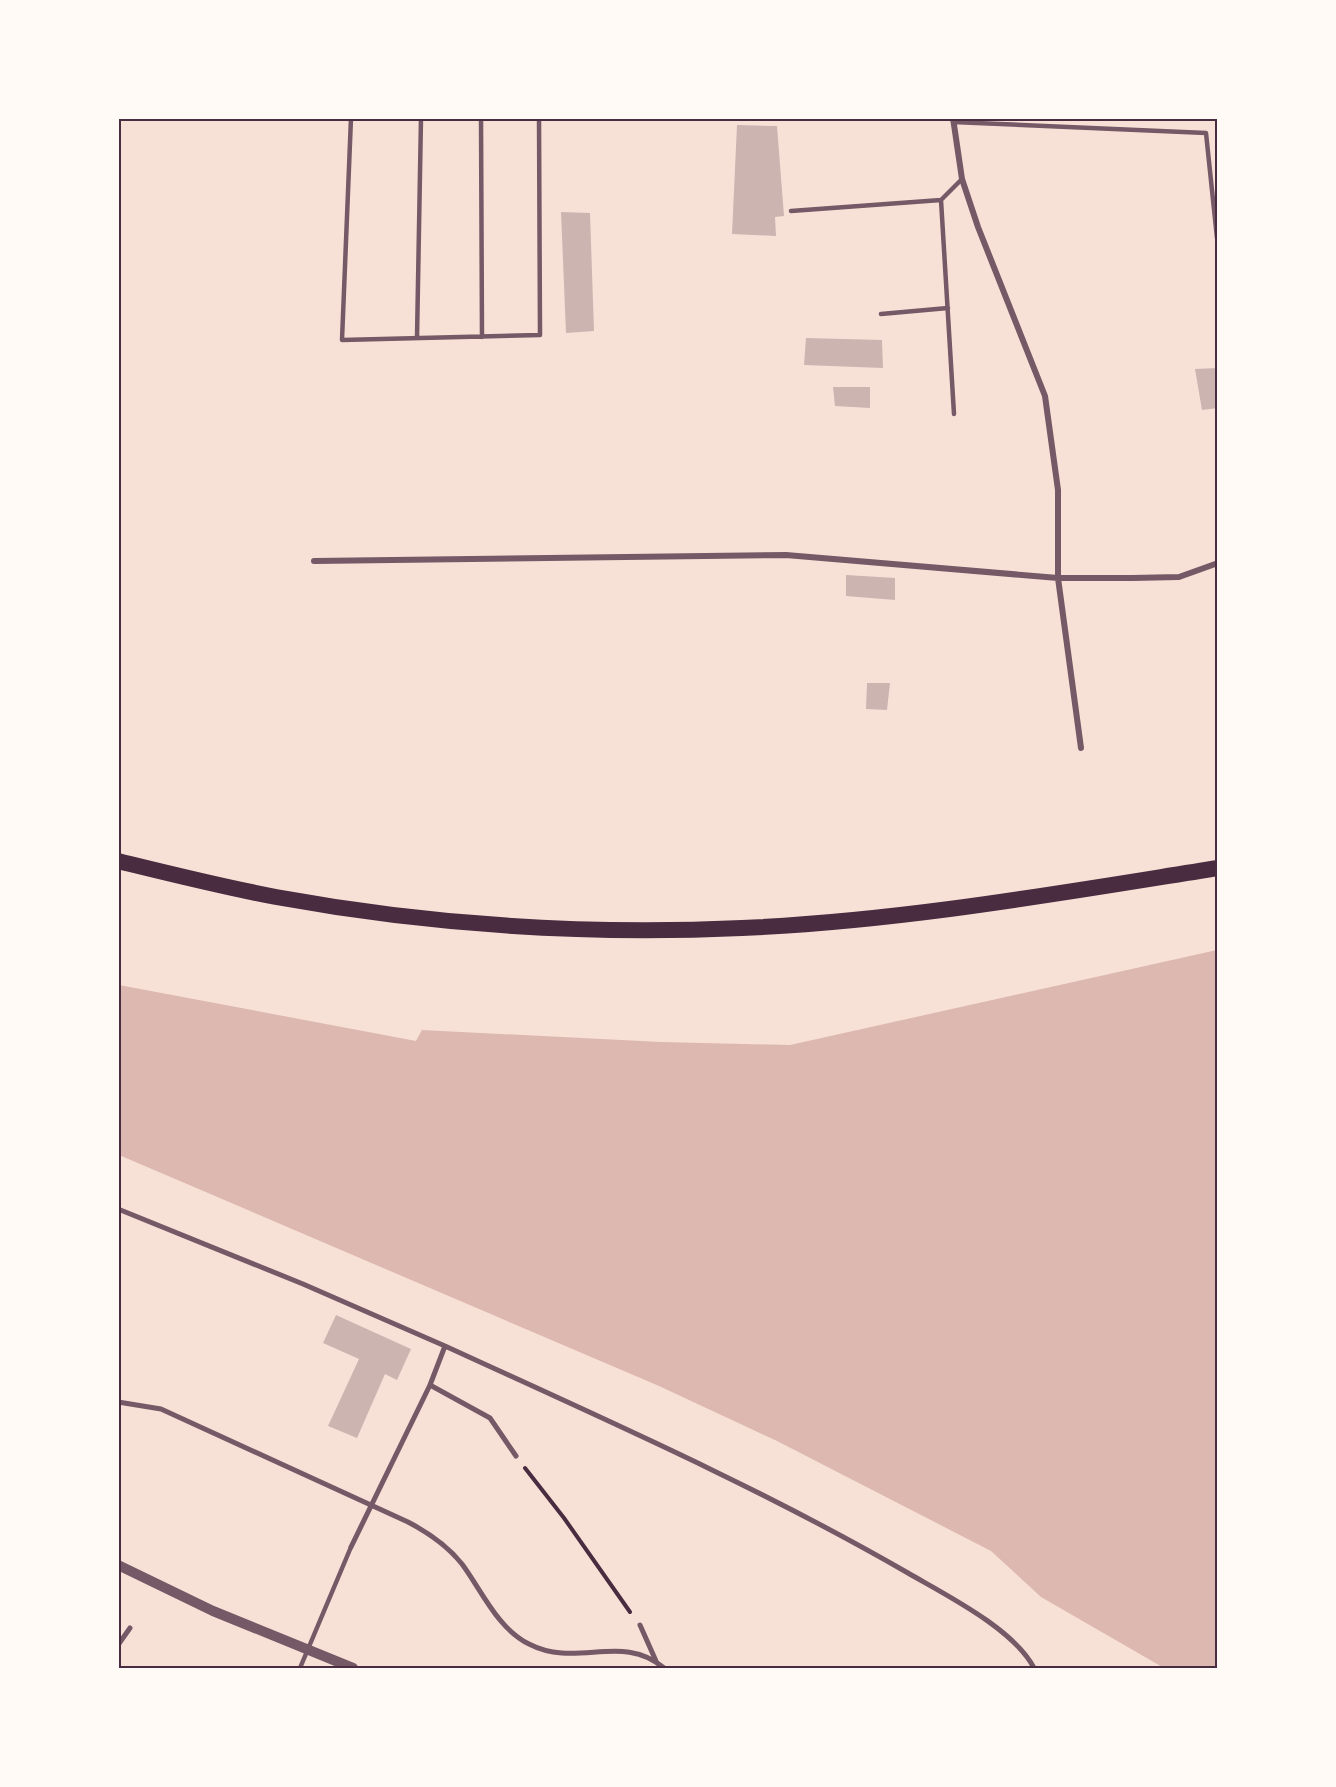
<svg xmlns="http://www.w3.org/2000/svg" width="1336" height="1787" viewBox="0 0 1336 1787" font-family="'IBM Plex Serif',serif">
<rect width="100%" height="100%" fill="#f7e1d7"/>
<path fill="#dcb8b0" d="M1217,950V1668H1164L1041,1597L991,1551L777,1441L659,1386L119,1155V985L416,1041L422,1030L661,1042L790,1045Z"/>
<path fill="#ccb4b1" d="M737,125L777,126L784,216L775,217L776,236L732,234Z
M561,212L590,213L594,331L566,333Z
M806,338L882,340L883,368L804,365Z
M1218,368V408L1202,410L1195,369Z
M833,387H870V408L835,406Z
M846,575L895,578V600L846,596Z
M867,683H890L887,710L866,709Z
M336,1315L411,1349L397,1380L385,1374L357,1438L328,1426L359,1359L323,1343Z"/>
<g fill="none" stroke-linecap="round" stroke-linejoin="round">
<path stroke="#4a2c40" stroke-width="4" d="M525,1468L564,1518L630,1612"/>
<path stroke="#755966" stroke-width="4.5" d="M351,118L342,340L540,335L539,118
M481,118L482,337
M953,122L1206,133L1217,238
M791,211L941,200
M881,314L948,308
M417,338L421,118
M954,414L941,200L962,179
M300,1668L351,1547"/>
<path stroke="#755966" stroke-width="5" d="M118,1209L303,1284L445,1346
M430,1385L445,1346C602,1418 759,1487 908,1573C946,1595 1014,1629 1034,1668
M118,1402L161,1409L408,1522C429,1533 447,1545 462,1564C482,1591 497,1628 529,1644C577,1669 622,1632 664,1668
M351,1547L430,1385L490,1418L516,1456
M640,1625L656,1661
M118,1645L130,1628"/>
<path stroke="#755966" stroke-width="6" d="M953,118L962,179L978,227L1045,396L1058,490V578L1081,748
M314,561L786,555L1058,578H1132L1179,577L1218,563"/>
<path stroke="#755966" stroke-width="10" d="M118,1565L213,1611L353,1668"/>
<path stroke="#4a2c40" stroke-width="16" d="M118,861C171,874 223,887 276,897C429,925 587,935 742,928C902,921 1060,893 1218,868"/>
</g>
<rect width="1336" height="1787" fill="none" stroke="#fffaf5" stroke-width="240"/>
<rect x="120" y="120" width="1096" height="1547" fill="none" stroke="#4a2c40" stroke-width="2"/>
</svg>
